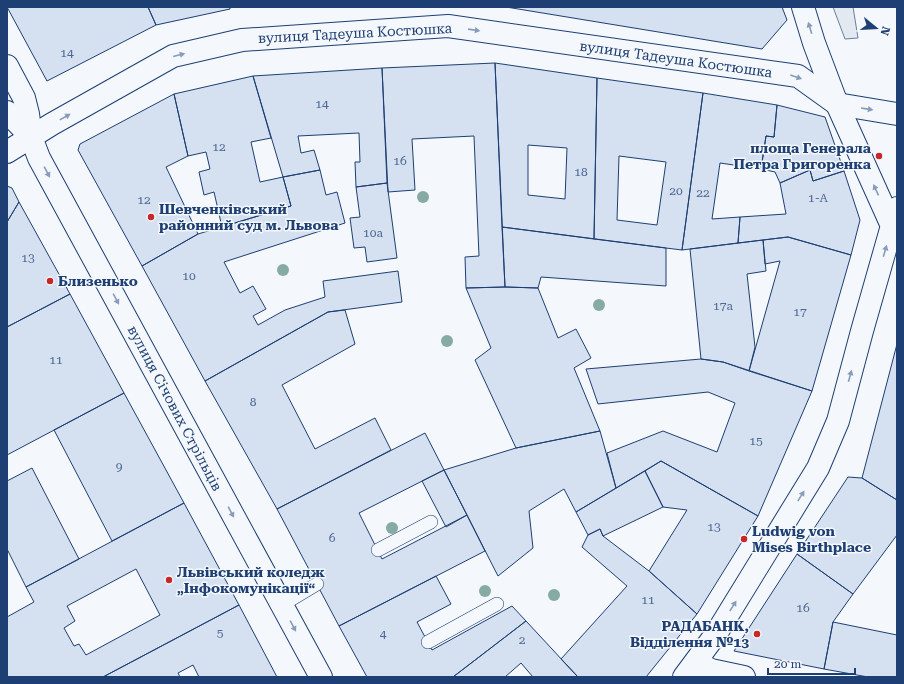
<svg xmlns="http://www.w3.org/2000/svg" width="904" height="684" viewBox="0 0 904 684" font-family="'Roboto Serif',serif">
<rect width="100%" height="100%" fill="#f4f7fb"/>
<path fill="#e3e9f0" stroke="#687fa3" d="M833,7H853L858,38L845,39Z"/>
<path fill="#d5e0f0" stroke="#1d3f73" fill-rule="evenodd" d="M7,7H148L156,25L47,81Z
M148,7H230V9L156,25Z
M506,7H782L787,20L762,49Z
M495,63L597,78L594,239L502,227ZM528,145L567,148L565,199L528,195Z
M495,63L505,287L466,288L465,257L479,256L474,136L412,139L415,190L388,192L382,68Z
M382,68L387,183L356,187L355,162H360L359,133L298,136L301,153L314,150L320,170L283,177L253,76Z
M253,76L271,138L251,142L260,182L283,177L291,206L222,227L214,192L204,195L199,172L210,169L206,152L188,156L174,94Z
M597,78L703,93L682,250L594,239ZM619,156L666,162L657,225L617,220Z
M703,93L777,105L774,137L766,136L761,169L720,163L712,219L740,217L738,243L682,250Z
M174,94L188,156L166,167L198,234L142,266L78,150L80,144Z
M777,105L825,117L844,171L813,181L810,170L780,183L775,172L761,169L766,136L774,137Z
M320,170L326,195L337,192L345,223L224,262L240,293L253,286L266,309L253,316L258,325L285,310L325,297L323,281L398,271L402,302L328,312L205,381L142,266L198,234L291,206L283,177Z
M810,170L813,181L844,171L860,220L851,255L788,237L738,243L740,217L786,214L780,183Z
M387,183L397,258L367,262L365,247L354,248L350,218L360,217L356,187Z
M7,186L12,188L19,202L7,222Z
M19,202L70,294L7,327V222Z
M502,227L666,248V286L541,277L538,288L505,287Z
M788,237L851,255L812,391L749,371L780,261L765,264L763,240Z
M763,240L766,271L747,274L755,347L749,371L723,362L701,359L690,249Z
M505,287L538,288L558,338L576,329L591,358L574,368L600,431L516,448L475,360L491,348L466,288Z
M70,294L124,393L7,455V327Z
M345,310L355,344L282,385L315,449L375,418L391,450L277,509L205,381L328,312Z
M897,344V500L862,478Z
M701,359L723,362L812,391L758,516L661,461L616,488L607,453L663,431L717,452L735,403L708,392L598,404L586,369Z
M124,393L184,503L112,541L54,430Z
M600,431L616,488L576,512L564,489L529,511L533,548L498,576L444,470L516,448Z
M425,433L444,470L359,513L382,559L467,515L485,551L339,626L277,509Z
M661,461L758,516L697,614L649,571L687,510L663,507L645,471Z
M32,468L79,559L26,587L7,549V481Z
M444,470L467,515L446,527L422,481Z
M645,471L663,507L603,536L600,529L588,535L576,512Z
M848,477L862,478L897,500V535L853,594L797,554Z
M184,503L239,605L103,677H7V617L34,602L26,587ZM136,569L160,615L86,655L79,644L74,646L64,628L75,621L67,606Z
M600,529L603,536L649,571L697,614L646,677H578L561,659L627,586L582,547L588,535Z
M797,554L853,594L833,622L824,669L734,651Z
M436,576L451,604L417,622L432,650L512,606L526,621L453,677H367L339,626Z
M239,605L277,677H199L193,665L178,673L180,677H103Z
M526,621L578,677H533L521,663L505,677H453Z
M833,622L897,635V677H868L824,669Z"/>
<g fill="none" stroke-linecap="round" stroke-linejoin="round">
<defs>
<path id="lane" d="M378,550L431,522
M282,605L317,584
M428,642L497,604"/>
<path id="street" d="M7,112L31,137
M7,152L52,124L173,56L242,40L448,26L798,76L837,104L897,114"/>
<path id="secondary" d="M803,7L814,43L837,104L892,226
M7,66L24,98L28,114L31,137L39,158L321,677
M696,662L711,670L744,677
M684,677L716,634L818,468L838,421L862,331L897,208"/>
</defs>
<use href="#lane" stroke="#1d3f73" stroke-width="14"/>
<use href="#street" stroke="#1d3f73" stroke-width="24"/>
<use href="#secondary" stroke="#1d3f73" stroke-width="24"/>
<use href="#lane" stroke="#f4f7fb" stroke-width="13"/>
<use href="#street" stroke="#f4f7fb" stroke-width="22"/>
<use href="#secondary" stroke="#f4f7fb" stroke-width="22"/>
</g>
<g fill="#86aba6">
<circle cx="423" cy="197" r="6"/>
<circle cx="283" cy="270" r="6"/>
<circle cx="599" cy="305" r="6"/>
<circle cx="447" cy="341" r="6"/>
<circle cx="392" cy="528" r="6"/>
<circle cx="485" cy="591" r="6"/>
<circle cx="554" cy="595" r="6"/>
</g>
<defs><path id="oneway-solid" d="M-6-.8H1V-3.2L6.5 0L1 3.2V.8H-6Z"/></defs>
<g fill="#889bb7">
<use href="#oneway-solid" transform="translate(810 28) rotate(-107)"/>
<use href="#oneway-solid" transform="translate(474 30) rotate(8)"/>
<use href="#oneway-solid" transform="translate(179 55) rotate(-14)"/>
<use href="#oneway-solid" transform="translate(796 77) rotate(19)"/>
<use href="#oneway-solid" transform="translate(867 109) rotate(9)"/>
<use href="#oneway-solid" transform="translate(65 117) rotate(-29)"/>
<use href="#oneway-solid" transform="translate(47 172) rotate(62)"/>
<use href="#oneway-solid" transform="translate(876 190) rotate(-115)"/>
<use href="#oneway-solid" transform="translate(885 251) rotate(-74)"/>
<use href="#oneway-solid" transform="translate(116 299) rotate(62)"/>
<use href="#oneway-solid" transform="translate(850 376) rotate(-75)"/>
<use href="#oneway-solid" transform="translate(801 496) rotate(-58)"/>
<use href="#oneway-solid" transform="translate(231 512) rotate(62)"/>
<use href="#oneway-solid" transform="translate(733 606) rotate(-58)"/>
<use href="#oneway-solid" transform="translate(293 626) rotate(62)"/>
</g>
<g fill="#c62828" stroke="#f4f7fb" stroke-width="1.5">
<circle cx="879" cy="156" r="4"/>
<circle cx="151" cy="217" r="4"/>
<circle cx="50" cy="281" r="4"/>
<circle cx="744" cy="539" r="4"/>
<circle cx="169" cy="580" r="4"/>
<circle cx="757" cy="634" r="4"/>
</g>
<g text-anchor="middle" stroke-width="3" stroke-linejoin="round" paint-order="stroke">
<g font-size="12" fill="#4b6792">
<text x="67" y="57">14</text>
<text x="322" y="108">14</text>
<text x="219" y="151">12</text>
<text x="400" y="165">16</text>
<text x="581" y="176">18</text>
<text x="676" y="195">20</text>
<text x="703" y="197">22</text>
<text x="818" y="202">1-А</text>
<text x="144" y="204">12</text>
<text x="373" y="237">10а</text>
<text x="28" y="262">13</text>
<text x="189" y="280">10</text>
<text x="723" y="310">17а</text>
<text x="800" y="316">17</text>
<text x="56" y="364">11</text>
<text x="253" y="406">8</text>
<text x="756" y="445">15</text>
<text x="119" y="471">9</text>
<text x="714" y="531">13</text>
<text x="332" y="542">6</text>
<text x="648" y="604">11</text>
<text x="803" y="612">16</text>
<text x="220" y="637">5</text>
<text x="383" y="638">4</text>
<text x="522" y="644">2</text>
</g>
<g font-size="14" fill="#1d3f73" stroke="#f4f7fb">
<text transform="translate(355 33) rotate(-3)" y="5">вулиця Тадеуша Костюшка</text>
<text transform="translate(676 59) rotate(8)" y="5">вулиця Тадеуша Костюшка</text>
<text transform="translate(175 408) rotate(62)" y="5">вулиця Січових Стрільців</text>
</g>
<g font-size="14" font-weight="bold" fill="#1d3f73" stroke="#f4f7fb" text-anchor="start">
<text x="871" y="153" text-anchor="end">площа Генерала<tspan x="871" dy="16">Петра Григоренка</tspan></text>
<text x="159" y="214">Шевченківський<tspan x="159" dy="16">районний суд м. Львова</tspan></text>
<text x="58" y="286">Близенько</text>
<text x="752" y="536">Ludwig von<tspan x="752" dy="16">Mises Birthplace</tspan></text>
<text x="177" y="577">Львівський коледж<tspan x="177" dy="16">„Інфокомунікації“</tspan></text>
<text x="749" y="631" text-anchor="end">РАДАБАНК,<tspan x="749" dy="16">Відділення №13</tspan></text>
</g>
</g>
<rect width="904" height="684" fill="none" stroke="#1d3f73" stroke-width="16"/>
<g transform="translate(876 28) rotate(108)" stroke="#f4f7fb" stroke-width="3" paint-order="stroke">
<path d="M0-3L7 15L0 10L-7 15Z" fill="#1d3f73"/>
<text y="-6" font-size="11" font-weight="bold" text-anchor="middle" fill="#1d3f73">N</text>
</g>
<path d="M768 668v6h87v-6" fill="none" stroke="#1d3f73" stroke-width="2"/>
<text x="774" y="668" font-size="12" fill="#1d3f73" stroke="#f4f7fb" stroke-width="3" paint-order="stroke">20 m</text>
</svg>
